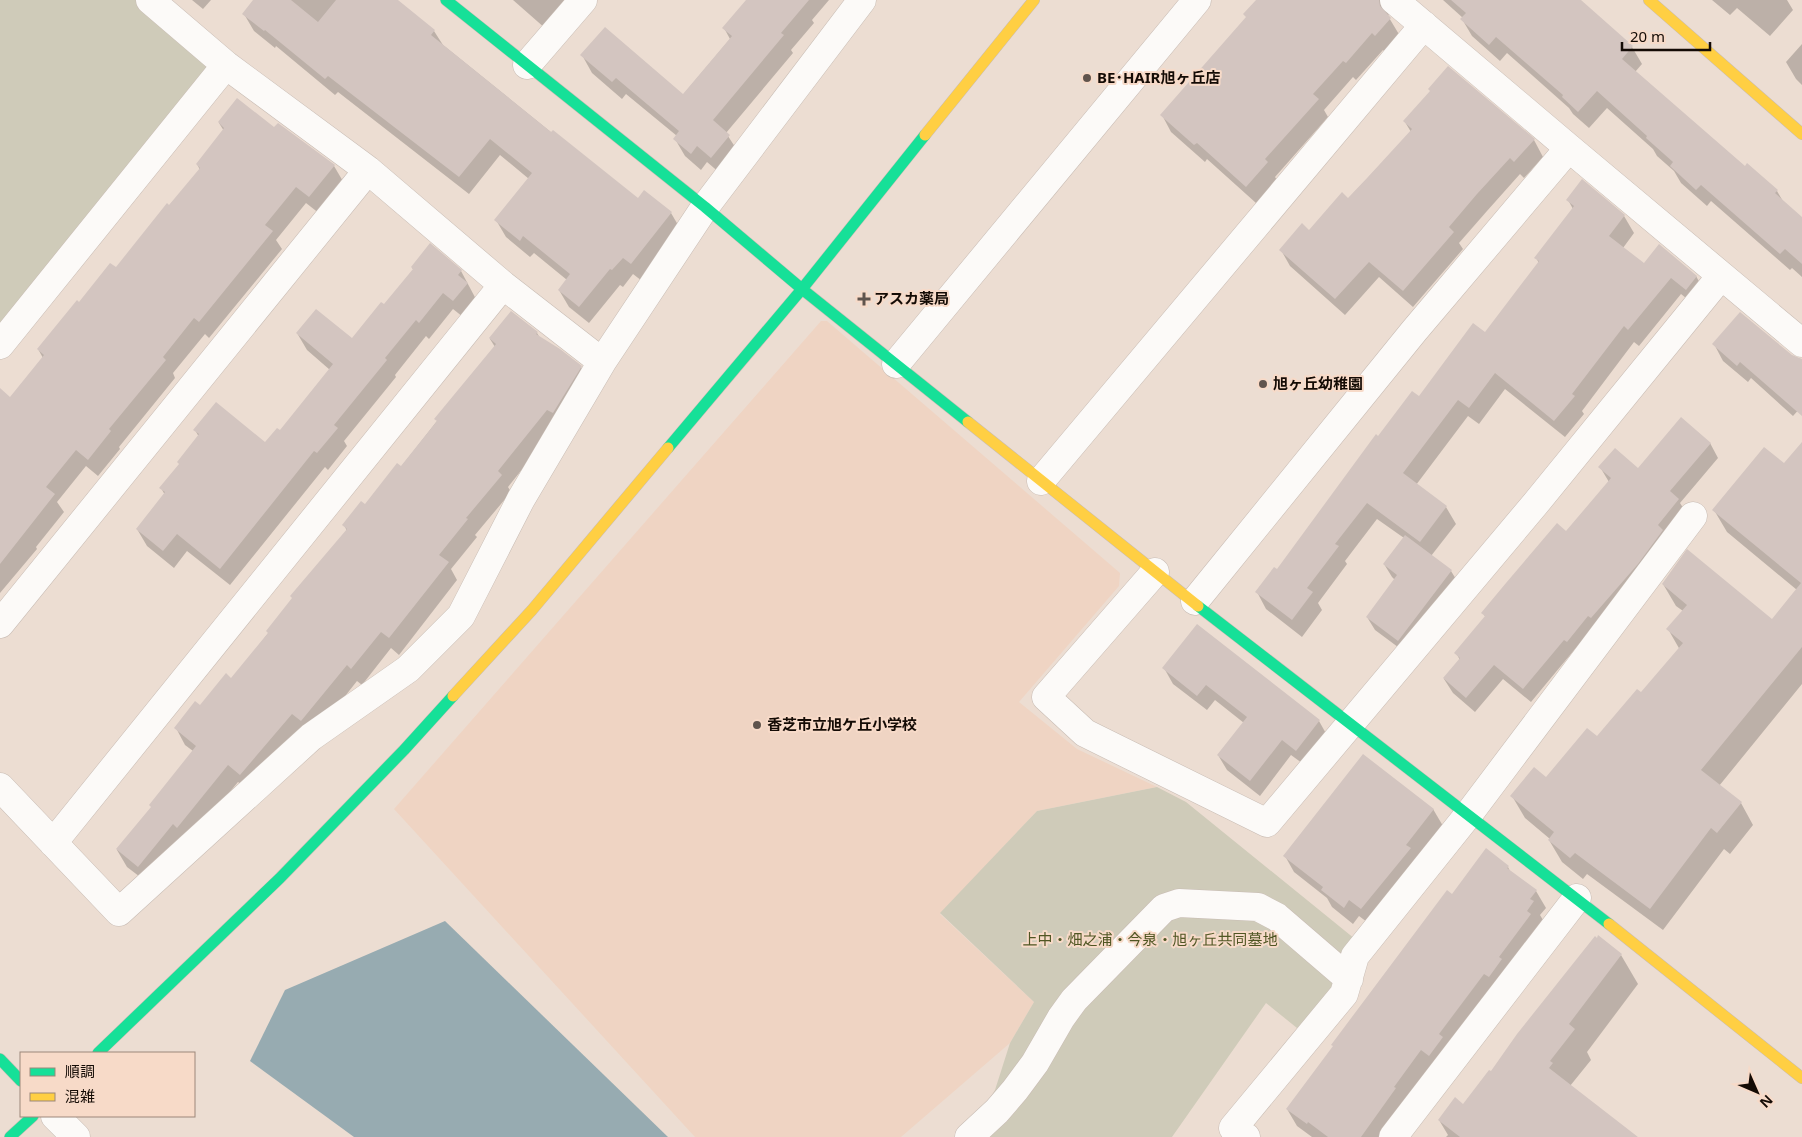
<svg xmlns="http://www.w3.org/2000/svg" width="1802" height="1137" viewBox="0 0 1802 1137" font-family="'Noto Sans','Noto Sans JP',sans-serif">
<rect width="100%" height="100%" fill="#ecddd2"/>
<path fill="#efd4c3" d="M821,321H827L1120,573L1119,586L1019,702L1077,749L1157,787L1037,811L940,914L1034,1002L1010,1043L901,1137H695L394,809Z"/>
<path fill="#cfcbb9" d="M0,0H139L219,64L0,335Z
M1157,787L1186,802L1355,939L1332,989L1297,1028L1266,1003L1172,1137H958L975,1123L995,1090L1010,1043L1034,1002L940,913L1037,811Z"/>
<path fill="#97abb1" d="M445,921L668,1137H354L250,1061L285,990Z"/>
<path fill="#0003" d="M192,0H211L203,9Z
M255,0H387L434,31L443,45L552,133L638,200L645,192L671,213L681,230L642,281L633,274L623,287L620,285L589,323L569,307L559,290L567,280L534,253L530,257L506,237L496,220L529,179L500,155L469,194L338,92L335,95L276,46L275,48L254,31L244,14Z
M513,0H585L554,36Z
M747,0H829L812,20L814,23L791,50L793,53L726,133L739,153L721,174L707,162L701,170L685,156L675,139L677,136L626,94L622,99L592,73L582,55L683,95L730,39L724,28Z
M1257,0H1414L1391,8L1388,16L1400,36L1385,52L1383,50L1356,80L1353,77L1324,110L1328,117L1275,177L1277,180L1256,203L1207,159L1205,162L1171,132L1162,115L1247,18Z
M1443,0H1579L1632,47L1642,64L1635,72L1745,167L1748,165L1777,191L1784,203L1802,219V277L1792,268L1790,270L1711,201L1707,206L1681,183L1674,171L1657,156L1653,149L1607,108L1589,128L1573,114L1569,108L1507,53L1500,61L1472,36L1462,19L1463,18Z
M1712,0H1787L1793,10L1770,36L1737,8L1730,15Z
M1802,44V85L1796,79L1786,62Z
M1431,92L1534,140L1543,157L1524,178L1520,174L1487,211L1459,243L1463,249L1413,307L1379,277L1345,315L1290,266L1281,250L1309,231L1348,199L1411,132L1405,122Z
M219,123L274,129L278,124L334,166L344,183L320,214L306,203L276,240L282,249L209,338L205,334L173,373L175,378L119,447L120,449L98,476L86,466L57,502L64,512L36,547L37,549L0,593V402L10,399L43,358L38,349L79,304L116,269L200,170L197,164L224,131Z
M1568,200L1624,216L1634,233L1623,248L1644,265L1696,276L1706,294L1696,306L1681,294L1639,346L1634,342L1582,411L1584,414L1565,437L1505,389L1479,424L1468,416L1416,485L1446,507L1456,524L1431,556L1451,571L1459,584L1406,653L1375,630L1367,617L1395,580L1392,577L1384,564L1404,538L1377,519L1345,561L1347,564L1318,603L1322,610L1302,637L1266,609L1257,592L1277,571L1379,438L1485,334L1539,263L1536,258L1573,209Z
M412,268L461,271L477,301L463,317L453,309L429,339L426,336L395,375L396,377L344,441L347,446L328,470L325,467L230,585L187,551L174,568L147,546L137,529L165,495L161,488L180,465L199,437L195,430L265,444L280,432L330,370L307,350L297,333L352,340L384,306L414,270Z
M537,333L540,338L581,367L590,384L508,487L511,492L475,535L477,537L451,569L457,580L399,655L391,648L362,685L357,681L312,738L250,791L238,782L187,844L148,883L127,867L117,850L152,808L193,751L185,745L176,728L232,680L347,531L344,525L365,506L401,467L495,347L490,339Z
M1714,344L1791,356L1802,360V406L1793,416L1751,378L1748,382L1723,361Z
M1710,443L1718,458L1680,503L1687,514L1531,702L1503,679L1475,712L1453,693L1444,679L1460,660L1456,653L1486,618L1483,613L1566,532L1609,482L1600,467L1639,470Z
M1802,444V684L1719,786L1741,803L1753,825L1730,854L1724,849L1663,930L1587,874L1583,879L1562,862L1549,840L1550,839L1525,818L1512,796L1546,779L1597,738L1641,694L1680,650L1668,629L1683,611L1676,606L1663,584L1772,621L1797,590L1727,532L1714,510L1784,465Z
M1197,626L1319,721L1328,737L1306,766L1291,755L1260,796L1227,770L1218,755L1244,723L1215,700L1207,710L1173,684L1164,668Z
M1433,809L1443,826L1371,925L1359,916L1353,924L1332,907L1327,898L1294,872L1285,856Z
M1508,867L1511,873L1536,891L1546,908L1540,915L1543,920L1537,927L1540,932L1383,1137H1312L1297,1126L1287,1109L1453,896Z
M1621,955L1638,984L1587,1052L1591,1060L1570,1086L1636,1137H1446L1448,1135L1439,1120L1464,1106L1491,1073Z"/>
<path fill="#d3c5c0" d="M253,0H291L318,22L336,0H398L435,30L431,35L551,132L553,130L638,198L644,190L672,212L631,264L623,258L612,270L610,269L579,307L558,290L570,274L523,236L520,241L494,220L532,173L490,139L459,177L328,76L325,79L265,30L264,31L242,14Z
M746,0H809L781,33L784,35L713,120L730,135L711,158L697,146L691,154L673,139L679,131L616,78L612,82L580,55L605,27L683,94L732,36L722,28Z
M1256,0H1379L1380,6L1391,18L1375,36L1372,33L1346,63L1343,61L1313,94L1319,99L1265,159L1268,162L1246,187L1197,143L1194,145L1160,115L1246,17L1243,14Z
M1451,0H1581L1633,46L1622,59L1745,166L1747,163L1778,190L1775,193L1802,217V264L1785,249L1780,254L1701,185L1696,190L1670,166L1673,162L1646,138L1647,136L1597,91L1578,112L1562,97L1563,95L1496,37L1489,45L1460,19L1466,13Z
M1448,66L1535,139L1514,162L1510,158L1477,194L1449,227L1454,232L1403,291L1369,262L1335,299L1279,250L1302,223L1309,230L1342,192L1348,198L1368,177L1412,129L1403,121L1430,91L1428,89Z
M237,98L274,127L278,123L335,165L309,197L296,187L265,225L273,231L199,322L194,318L163,357L166,360L109,429L111,431L88,460L76,450L46,487L55,494L0,564V388L10,397L44,355L37,349L77,300L79,302L110,263L116,267L167,203L169,205L200,168L196,164L224,128L218,122Z
M1582,179L1625,215L1609,236L1644,263L1659,244L1697,276L1686,290L1671,278L1628,330L1624,326L1572,394L1575,396L1554,421L1495,373L1469,408L1458,400L1403,473L1447,506L1420,542L1367,503L1335,544L1339,546L1307,588L1313,592L1292,620L1255,592L1274,567L1277,569L1376,434L1378,436L1412,391L1419,396L1473,323L1485,332L1539,261L1534,258L1574,206L1566,200Z
M430,243L462,270L458,275L468,283L453,301L443,293L419,323L416,320L385,358L387,360L334,425L338,428L317,453L314,451L220,569L177,534L163,551L136,529L165,492L159,488L179,464L177,462L199,434L193,430L216,402L265,442L277,428L280,430L333,364L296,333L316,309L352,338L381,302L384,304L413,269L411,267Z
M511,311L538,332L536,334L560,349L582,366L553,413L547,410L498,471L502,475L466,518L468,519L439,555L449,562L389,638L381,632L351,669L347,665L301,721L292,714L240,775L228,765L177,828L173,824L138,867L116,849L151,807L149,805L196,746L174,728L195,701L200,705L226,673L231,678L268,633L266,631L292,598L290,596L347,529L342,525L361,501L365,504L397,463L401,466L437,421L434,419L496,344L489,338Z
M1740,312L1792,355L1802,359V416L1740,362L1737,366L1712,344Z
M1681,417L1711,443L1670,491L1679,499L1658,525L1663,530L1638,564L1591,618L1588,616L1567,642L1564,640L1523,689L1494,665L1466,698L1443,678L1460,658L1454,653L1485,616L1481,613L1506,583L1557,523L1566,531L1611,478L1598,467L1615,448L1638,468Z
M1802,442V647L1701,770L1742,802L1717,833L1711,828L1650,909L1575,853L1570,858L1548,840L1554,832L1510,796L1534,767L1546,777L1587,728L1597,736L1637,689L1641,692L1683,643L1666,629L1687,605L1662,584L1687,549L1772,619L1801,583L1712,510L1764,447L1784,463Z
M1405,535L1452,570L1398,641L1366,617L1397,575L1383,564Z
M1197,624L1320,720L1296,751L1282,740L1250,781L1217,755L1247,717L1206,685L1197,696L1162,668Z
M1363,754L1434,809L1406,845L1411,848L1361,909L1349,900L1344,908L1321,890L1323,887L1283,856Z
M1486,848L1509,866L1507,868L1537,890L1530,899L1534,901L1527,911L1531,914L1499,957L1502,959L1489,977L1484,974L1439,1034L1443,1037L1429,1056L1421,1050L1394,1087L1396,1088L1361,1137H1328L1308,1122L1307,1124L1286,1109L1333,1046L1331,1045L1447,890L1452,894Z
M1598,935L1622,954L1569,1024L1575,1029L1550,1061L1553,1063L1549,1068L1638,1137H1460L1438,1120L1455,1097L1463,1104L1489,1070L1491,1071L1517,1034L1595,936L1597,938Z"/>
<g fill="none" stroke-linecap="round" stroke-linejoin="round">
<defs>
<path id="street" d="M150,0L226,65L368,170L503,285L602,362
M1394,0L1569,148L1802,343
M527,65L583,0
M0,345L226,65
M896,364L1197,0
M1041,481L1424,25
M1155,572L1046,697L1085,733L1267,823L1536,503L1721,276
M1195,601L1414,331L1569,148
M0,624L368,170
M0,787L119,912L311,737L408,669L461,616L521,499L602,362L705,207L862,0
M53,843L503,285
M55,1116L76,1137
M969,1137L997,1111L1015,1090L1035,1063L1061,1018L1074,1000L1164,908L1179,903L1258,907L1277,917L1349,979
M1246,1137L1233,1128L1344,994L1355,956L1468,815L1693,516
M1393,1137L1577,898"/>
<path id="fast" d="M446,0L705,207L802,289L968,422
M668,448L802,289L925,135
M1198,606L1609,924
M98,1053L280,878L404,750L453,696
M0,1059L21,1081
M10,1137L33,1116"/>
<path id="slow" d="M1649,0L1802,134
M925,135L1034,0
M968,422L1198,606
M453,696L532,610L668,448
M1609,924L1802,1078"/>
</defs>
<use href="#street" stroke="#c8bcb4" stroke-width="29"/>
<use href="#fast" stroke="#c8bcb4" stroke-width="12"/>
<use href="#slow" stroke="#c8bcb4" stroke-width="12"/>
<use href="#street" stroke="#fcfaf8" stroke-width="28"/>
<use href="#fast" stroke="#16e098" stroke-width="11"/>
<use href="#slow" stroke="#ffcf43" stroke-width="11"/>
</g>
<g fill="#60544d" stroke="#f7dac8" stroke-width="2">
<circle cx="1087" cy="78" r="5"/>
<path d="M861.5 291.5h5v5h5v5h-5v5h-5v-5h-5v-5h5z"/>
<circle cx="1263" cy="384" r="5"/>
<circle cx="757" cy="725" r="5"/>
</g>
<g text-anchor="middle" stroke-width="4" stroke-linejoin="round" paint-order="stroke">
<g font-size="15" font-weight="bold" fill="#140b05" stroke="#f7dac8" text-anchor="start">
<text x="1097" y="83">BE･HAIR旭ヶ丘店</text>
<text x="874" y="304">アスカ薬局</text>
<text x="1273" y="389">旭ヶ丘幼稚園</text>
<text x="767" y="730">香芝市立旭ケ丘小学校</text>
</g>
<g font-size="15" fill="#505623" stroke="#f7dac8">
<text x="1150" y="945">上中・畑之浦・今泉・旭ヶ丘共同墓地</text>
</g>
</g>
<rect x="20" y="1052" width="175" height="65" fill="#f7dac8" stroke="#9c877a"/>
<rect x="30" y="1068" width="25" height="8" fill="#16e098" stroke="#9c877a"/>
<text x="65" y="1077" font-size="15" fill="#140b05">順調</text>
<rect x="30" y="1093" width="25" height="8" fill="#ffcf43" stroke="#9c877a"/>
<text x="65" y="1102" font-size="15" fill="#140b05">混雑</text>
<g transform="translate(1757 1092) rotate(135)" stroke="#f7dac8" stroke-width="4" paint-order="stroke">
<path d="M0-4L9 19L0 12L-9 19Z" fill="#140b05"/>
<text y="-8" font-size="14" font-weight="bold" text-anchor="middle" fill="#140b05">N</text>
</g>
<path d="M1622 42v8h88v-8" fill="none" stroke="#140b05" stroke-width="2.5"/>
<text x="1630" y="42" font-size="15" fill="#140b05" stroke="#f7dac8" stroke-width="4" paint-order="stroke">20 m</text>
</svg>
